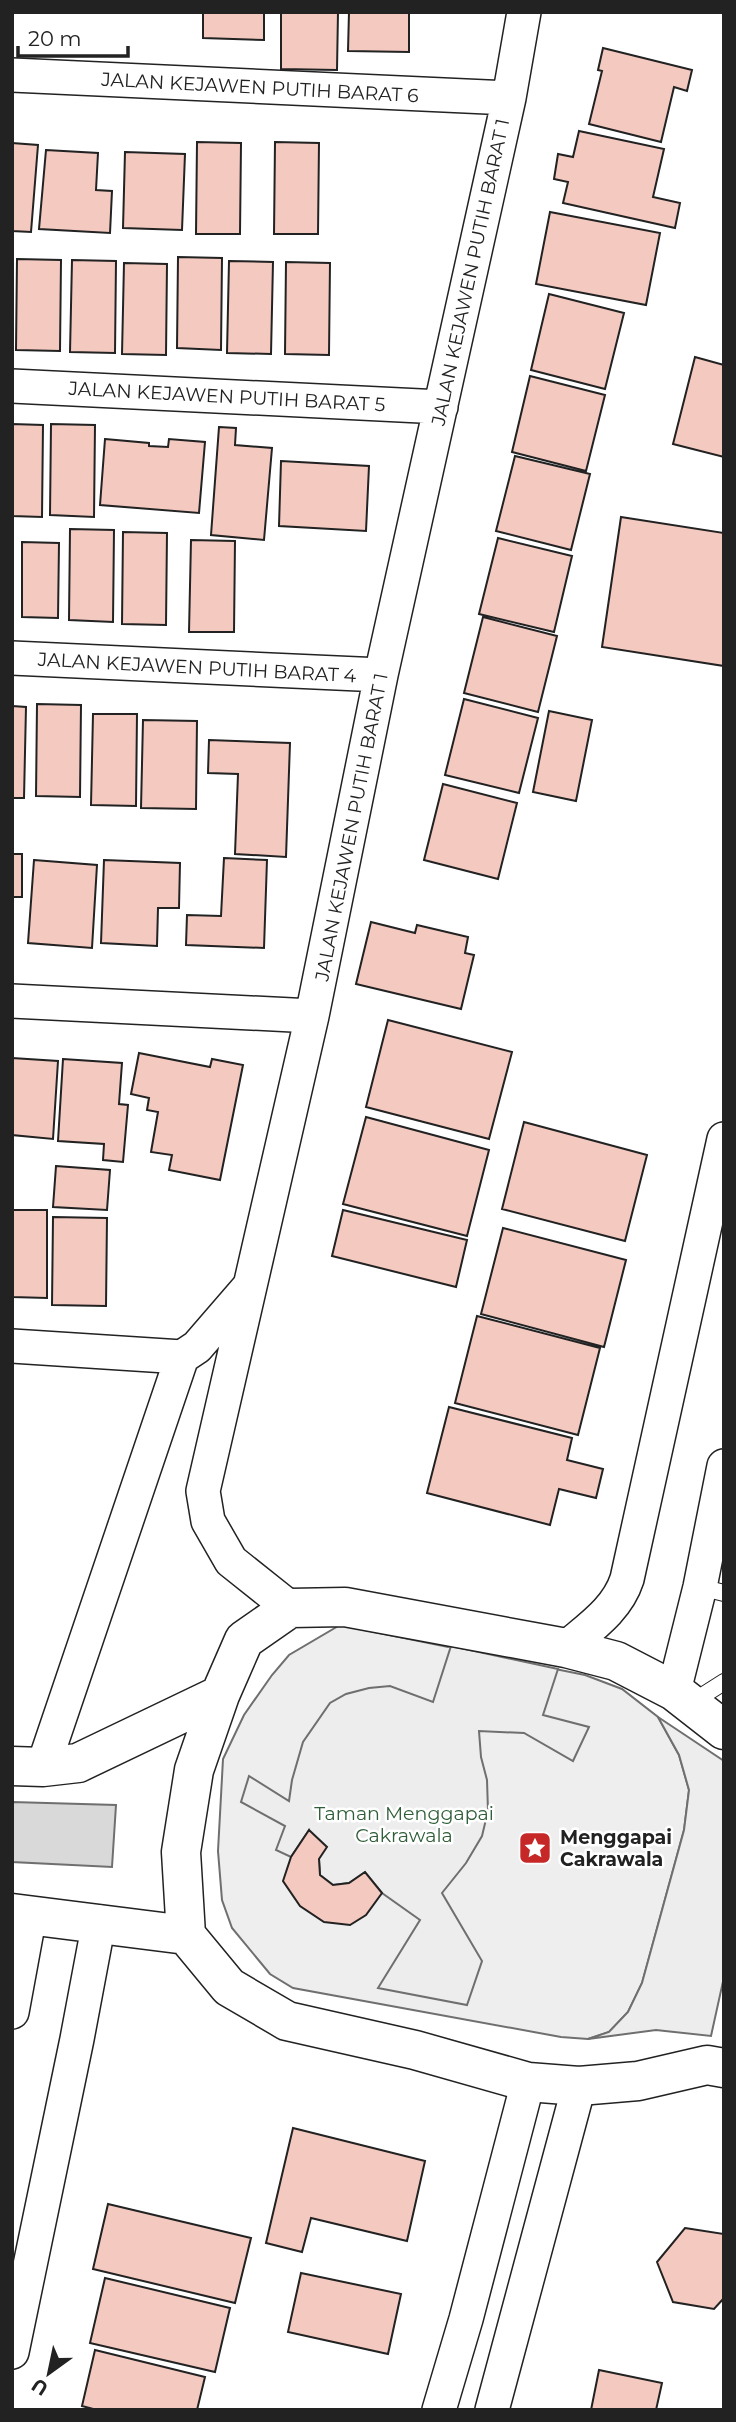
<svg xmlns="http://www.w3.org/2000/svg" width="736" height="2422" viewBox="0 0 736 2422" font-family="Montserrat,sans-serif">
<rect width="100%" height="100%" fill="#fff"/>
<path fill="#eee" stroke="#6f6f6f" stroke-width="2" d="M340,1625L448,1647L451,1646V1648L585,1675L622,1689L658,1717L679,1755L689,1790L684,1830L642,1983L628,2012L609,2032L588,2039L561,2037L293,1988L270,1974L232,1928L222,1900L218,1851L223,1759L244,1715L272,1675L289,1655Z"/>
<path fill="#ededed" stroke="#6f6f6f" stroke-width="2" d="M451,1646L558,1669L543,1715L589,1727L573,1761L524,1733L479,1731L481,1757L487,1780L488,1811L482,1836L466,1863L442,1893L482,1961L467,2005L378,1988L420,1920L382,1893L365,1872L349,1883L333,1885L320,1875L319,1859L309,1830L291,1857L276,1850L285,1826L241,1802L249,1776L289,1801L292,1780L303,1742L330,1703L346,1694L369,1688L390,1686L433,1702Z
M658,1717L724,1761V1977L711,2036L656,2030L588,2039L609,2032L628,2012L642,1983L684,1830L689,1790L679,1755Z"/>
<path fill="#d9d9d9" stroke="#6f6f6f" stroke-width="2" d="M12,1802L116,1805L112,1867L12,1862Z"/>
<path fill="#f3c9c0" stroke="#222" stroke-width="2" d="M203,12H264V40L203,38Z
M281,12H338L337,70L281,69Z
M349,12H409V52L348,51Z
M603,48L692,70L687,91L674,87L661,142L589,124L602,71L598,70Z
M579,131L664,149L653,197L680,203L675,228L563,203L568,182L554,179L558,154L573,157Z
M197,142L241,143L240,234H196Z
M275,142L319,143L318,234H274Z
M12,143L38,145L31,232L12,231Z
M46,150L98,153L96,190L112,191L110,233L39,229Z
M125,152L185,154L182,230L123,228Z
M550,212L660,233L646,305L536,284Z
M178,257L222,258L221,350L177,348Z
M17,259L61,260L60,351L16,350Z
M72,260L116,261L115,353L70,352Z
M229,261L273,262L271,354L227,353Z
M286,262L330,263L329,355L285,354Z
M124,263L167,264L166,355L122,354Z
M549,294L624,313L605,389L531,370Z
M695,357L724,365V457L673,444Z
M530,376L605,395L586,471L512,452Z
M12,424L43,425L42,517L12,516Z
M51,424L95,425L94,517L50,515Z
M219,427L236,428L235,445L272,448L264,540L211,535Z
M105,439L149,443V446L168,447L169,439L205,442L199,513L100,505Z
M515,456L590,474L571,550L496,531Z
M281,461L369,466L366,531L279,526Z
M621,517L724,533V666L602,647Z
M70,529L114,530L113,622L69,620Z
M123,532L167,533L166,625L122,624Z
M498,538L572,556L554,632L479,614Z
M191,540L235,541L234,632H189Z
M22,542L59,543L58,618L22,617Z
M483,617L557,636L538,712L464,693Z
M464,699L538,718L519,793L445,775Z
M37,704L81,705L80,797L36,796Z
M12,706L26,707L24,798H12Z
M549,711L592,720L576,801L533,792Z
M93,714H137L136,806L91,805Z
M143,720L197,721L196,809L141,808Z
M209,740L290,743L286,857L235,854L238,774L208,773Z
M443,784L517,803L498,879L424,860Z
M12,854H22V897H12Z
M224,858L267,860L264,948L186,945L187,915L221,916Z
M34,860L97,865L92,948L28,943Z
M104,860L180,863L179,908H158L157,946L101,943Z
M371,922L415,933L417,925L468,937L465,953L474,955L461,1009L356,984Z
M388,1020L512,1052L489,1139L366,1107Z
M139,1053L210,1067L212,1059L243,1065L220,1180L169,1170L172,1155L151,1152L158,1112L147,1110L149,1098L131,1094Z
M12,1058L58,1061L53,1139L12,1135Z
M63,1059L122,1063L119,1104L128,1105L123,1162L103,1160L104,1144L58,1141Z
M366,1117L489,1150L467,1236L343,1204Z
M524,1122L647,1155L625,1241L502,1209Z
M56,1166L110,1170L107,1210L53,1207Z
M12,1210H47V1298L12,1297Z
M343,1210L467,1240L456,1287L332,1256Z
M53,1217L107,1218L106,1306L52,1305Z
M503,1228L626,1260L604,1347L481,1314Z
M477,1316L600,1348L578,1435L455,1403Z
M449,1407L572,1438L567,1460L603,1469L596,1498L559,1489L550,1525L427,1493Z
M309,1830L327,1847L319,1859L320,1875L333,1885L349,1883L365,1872L382,1893L366,1915L350,1925L324,1922L300,1906L283,1881L291,1857Z
M293,2128L425,2161L407,2241L311,2218L302,2252L266,2243Z
M108,2204L251,2238L235,2303L93,2269Z
M685,2228L724,2234V2298L714,2309L673,2302L657,2262Z
M301,2273L401,2294L388,2354L288,2332Z
M105,2278L230,2308L215,2372L90,2343Z
M95,2350L205,2377L197,2410H97L82,2406Z
M599,2370L662,2383L656,2410H591Z"/>
<g fill="none" stroke-linecap="round" stroke-linejoin="round">
<defs>
<path id="lane" d="M700,1587L724,1593
M691,1703L724,1682"/>
<path id="street" d="M12,75L509,98
M12,386L441,407
M12,658L381,675
M12,1001L312,1016
M12,1346L182,1357L197,1347L248,1288
M290,1608L231,1561L208,1521L203,1491L312,1016L381,675L509,98L524,12
M566,1648C589,1628 617,1610 627,1579L724,1139
M674,1691L700,1587L724,1466
M43,1767L182,1357
M12,2012L30,1914
M12,2352L77,2039L99,1922
M439,2410L466,2319L528,2082
M492,2410L579,2086"/>
<path id="secondary" d="M724,1730L674,1691L616,1661L566,1648L345,1607L290,1608L244,1640L220,1695L194,1770L181,1852L186,1935L229,1987L287,2021L415,2050L528,2082L579,2086L638,2081L707,2065L724,2068
M12,1766L43,1767L78,1763L220,1695
M12,1913L186,1935"/>
</defs>
<use href="#lane" stroke="#222" stroke-width="18"/>
<use href="#street" stroke="#222" stroke-width="36"/>
<use href="#secondary" stroke="#222" stroke-width="41"/>
<use href="#lane" stroke="#fff" stroke-width="16"/>
<use href="#street" stroke="#fff" stroke-width="33"/>
<use href="#secondary" stroke="#fff" stroke-width="38"/>
</g>
<defs>
<symbol id="sight-square" viewBox="-11 -11 22 22"><rect x="-9" y="-9" width="18" height="18" rx="4" fill="#c62828" stroke="#fff"/><path d="M0-6L1.8-2.2L6-1.7L2.9 1.2L3.7 5.4L0 3.3L-3.7 5.4L-2.9 1.2L-6-1.7L-1.8-2.2Z" fill="#fff"/></symbol>
</defs>
<g fill-rule="evenodd">
<use href="#sight-square" x="516" y="1829" width="38" height="38"/>
</g>
<g text-anchor="middle" stroke-width="5" stroke-linejoin="round" paint-order="stroke">
<g font-size="19" fill="#222" stroke="#fff">
<text transform="translate(260 87) rotate(3)" y="7">JALAN KEJAWEN PUTIH BARAT 6</text>
<text transform="translate(470 272) rotate(-78)" y="7">JALAN KEJAWEN PUTIH BARAT 1</text>
<text transform="translate(227 396) rotate(3)" y="7">JALAN KEJAWEN PUTIH BARAT 5</text>
<text transform="translate(197 667) rotate(3)" y="7">JALAN KEJAWEN PUTIH BARAT 4</text>
<text transform="translate(351 827) rotate(-79)" y="7">JALAN KEJAWEN PUTIH BARAT 1</text>
</g>
<g font-size="19" fill="#2f5e38" stroke="#fff">
<text x="404" y="1820">Taman Menggapai<tspan x="404" dy="22">Cakrawala</tspan></text>
</g>
<g font-size="19" font-weight="bold" fill="#222" stroke="#fff" text-anchor="start">
<text x="560" y="1844">Menggapai<tspan x="560" dy="22">Cakrawala</tspan></text>
</g>
</g>
<rect width="736" height="2422" fill="none" stroke="#222222" stroke-width="28"/>
<g transform="translate(49 2373) rotate(213)" stroke="#ffffff" stroke-width="5" paint-order="stroke">
<path d="M0-5L12 26L0 18L-12 26Z" fill="#222222"/>
<text y="-10" font-size="19" font-weight="bold" text-anchor="middle" fill="#222222">U</text>
</g>
<path d="M18 46v10h110v-10" fill="none" stroke="#222222" stroke-width="3.5"/>
<text x="28" y="46" font-size="21" fill="#222222" stroke="#ffffff" stroke-width="5" paint-order="stroke">20 m</text>
</svg>
